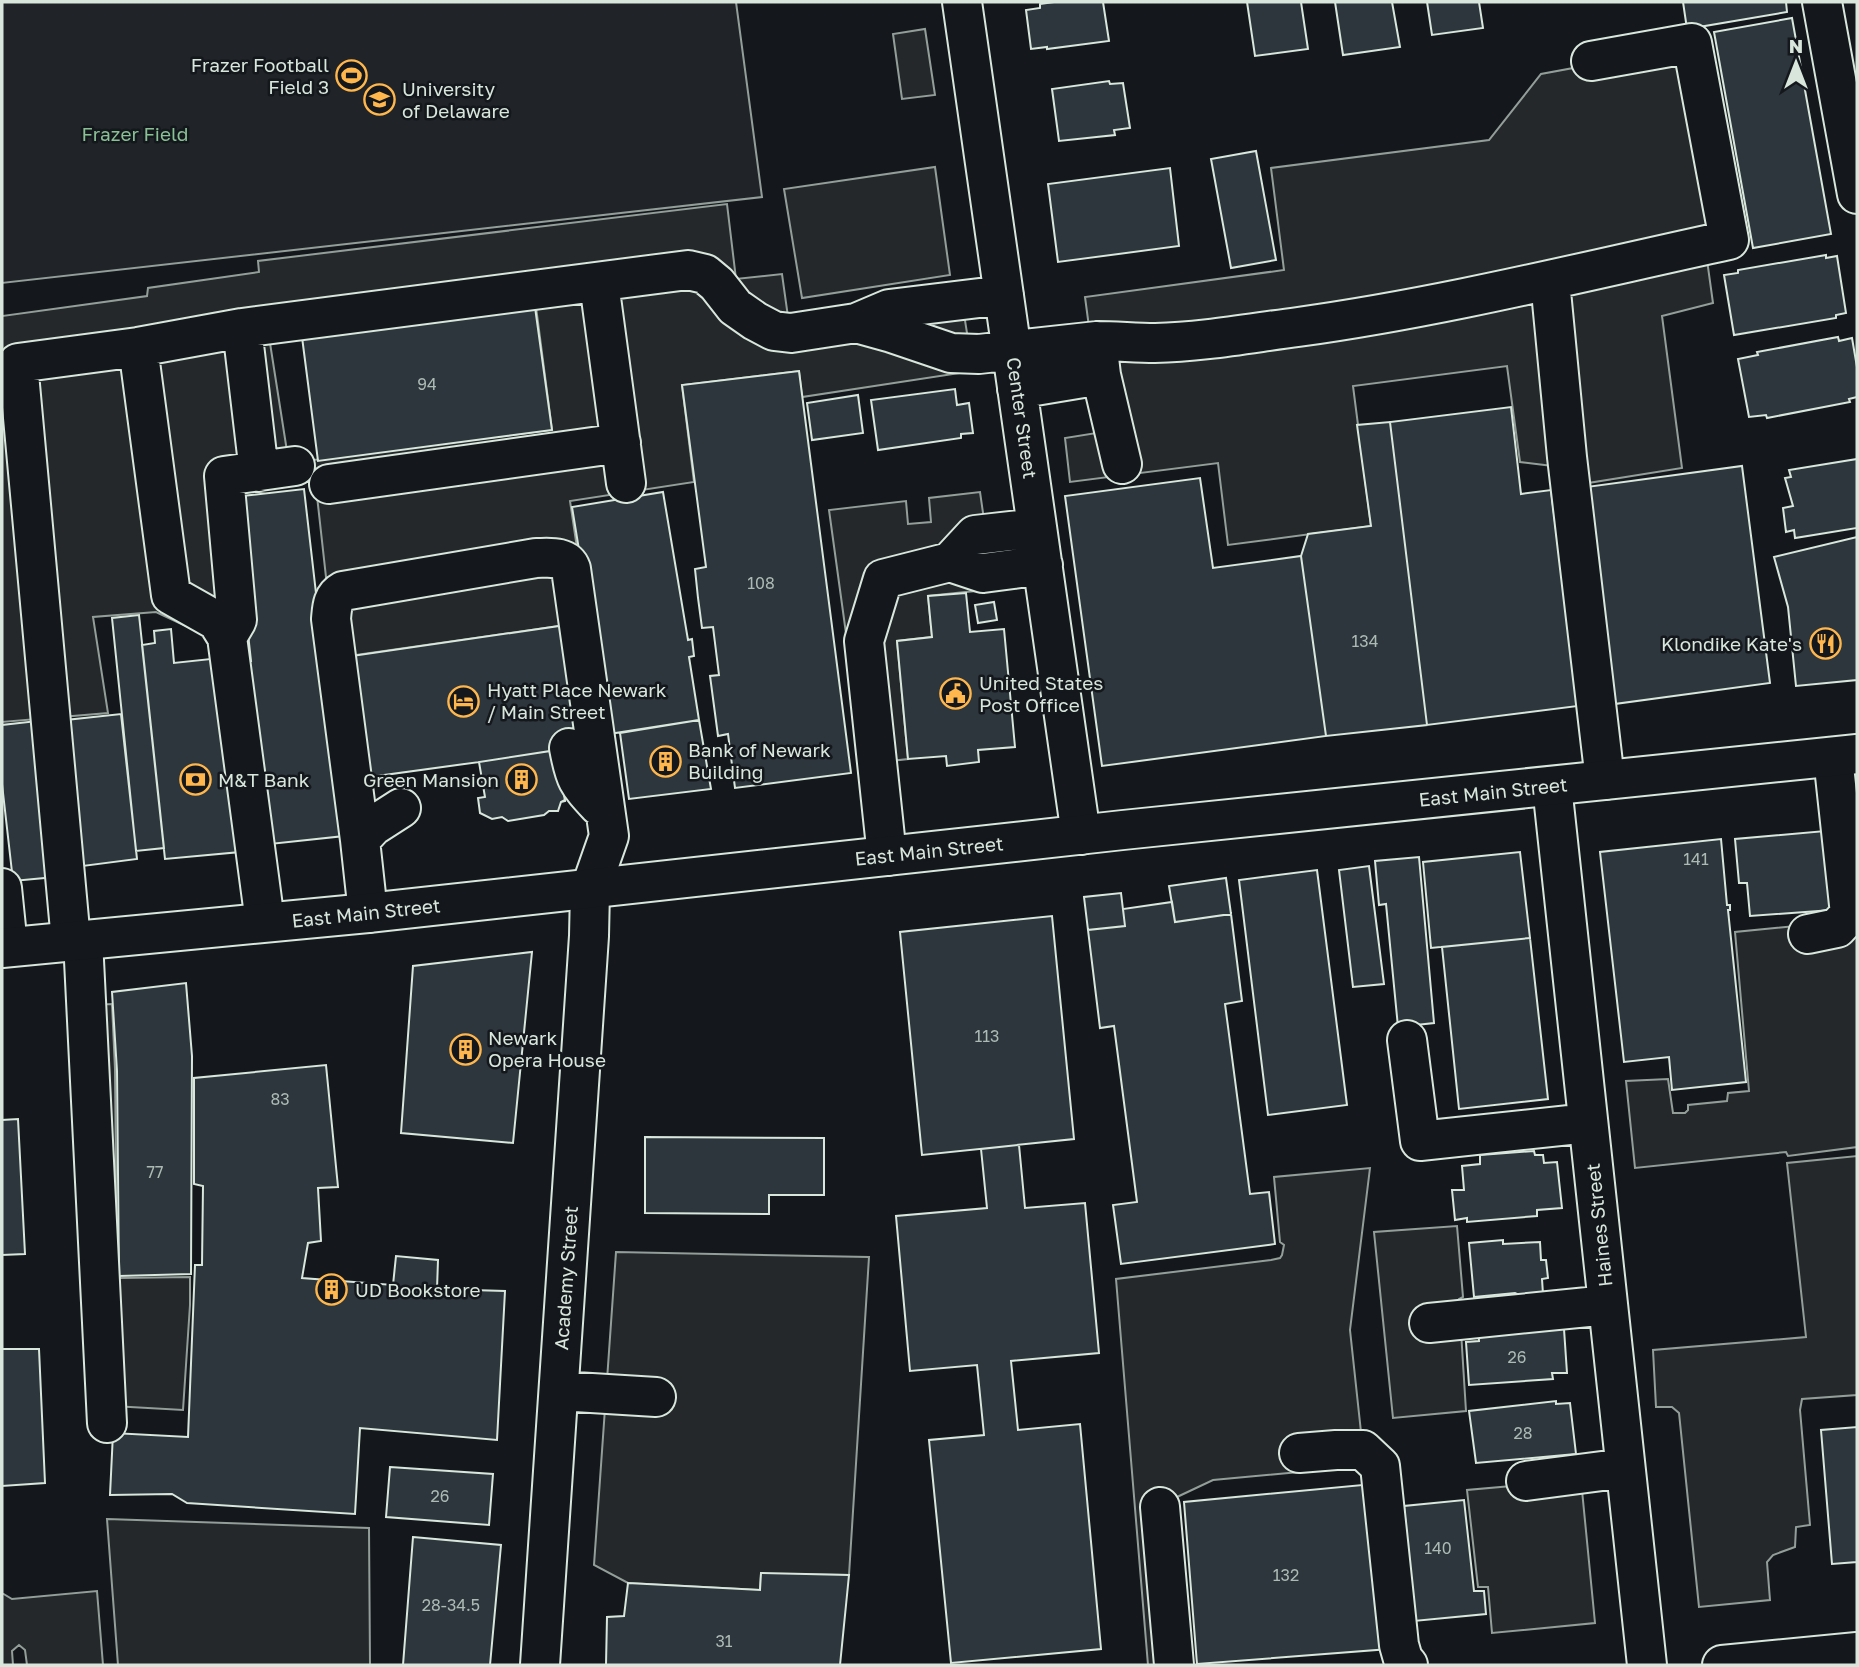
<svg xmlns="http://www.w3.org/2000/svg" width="1859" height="1667" viewBox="0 0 1859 1667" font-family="'Golos Text',sans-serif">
<rect width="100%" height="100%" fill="#14181c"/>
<path fill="#202428" stroke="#939e99" stroke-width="2" d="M2,2H736L762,197L2,283Z"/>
<path fill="#24282b" stroke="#939e99" stroke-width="2" d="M925,29L935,95L902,99L893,34Z
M1676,49L1706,216L1707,260L1713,303L1662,316L1682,468L1588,483L1585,470L1520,462L1507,366L1353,386L1371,526L1228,545L1218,463L1070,482L1065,438L1103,432L1085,297L1284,270L1271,168L1489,140L1541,74Z
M935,167L950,275L802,298L784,189Z
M727,204L736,279L782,274L788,317L961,295L973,371L802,397L799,371L682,385L694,482L570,501L588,622L335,658L313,460L552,430L536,307L270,343L289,464L208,475L227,637L211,638L156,612L93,617L108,713L2,722V316L147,296L148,288L259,272L258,261Z
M980,492L994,589L928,596L932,637L897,641L908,759L864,764L829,510L906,501L908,524L931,522L929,498Z
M1857,920V1147L1788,1156L1786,1152L1635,1168L1626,1081L1668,1079L1673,1113H1685L1688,1110V1105L1727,1101L1728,1093L1749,1091L1735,932Z
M112,1004L115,1069L117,1273L120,1278L190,1277V1305L183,1410L95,1405L74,1006Z
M1857,1156V1395L1802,1399L1800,1410L1810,1525L1796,1527L1795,1547L1773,1555L1767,1562L1770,1600L1699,1607L1679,1413L1672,1407H1656L1653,1350L1806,1337L1787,1163Z
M1370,1168L1350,1330L1361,1432L1363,1466L1213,1480L1177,1497L1174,1542L1185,1665H1148L1116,1279L1271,1260L1280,1258L1282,1255L1284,1245L1280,1242L1274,1177Z
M1457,1226L1463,1297L1459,1299L1466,1411L1393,1418L1374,1232Z
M616,1252L869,1257L849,1575L761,1574L760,1590L628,1583L594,1565Z
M1581,1480L1595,1623L1492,1633L1488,1587H1478L1467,1490Z
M107,1519L369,1528L370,1665H118Z
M2,1587V1593L12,1599L97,1591L103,1665H27L25,1650L19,1645L12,1651L13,1665H2Z"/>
<path fill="#2c363c" stroke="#d8e6dc" stroke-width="2" d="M1054,2H1103L1109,41L1047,49V47L1031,49L1026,10L1040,8V4Z
M1247,2H1301L1308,49L1255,56Z
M1335,2H1392L1400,47L1343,55Z
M1427,2H1479L1483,28L1432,35Z
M1683,2H1786L1787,12L1687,29Z
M1792,18L1831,234L1753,248L1714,32Z
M1109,81L1110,84L1123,83L1130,128L1114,130L1115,135L1059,141L1052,89Z
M1256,151L1276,260L1231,268L1211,159Z
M1170,168L1179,246L1058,262L1048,184Z
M1826,255V258L1837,256L1846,313L1836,315V318L1734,335L1724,275L1738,273V270Z
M535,307L552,430L318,461L302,337Z
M1838,337L1839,341L1852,338L1857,367V397L1849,399L1850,402L1767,418L1766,415L1749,417L1738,359L1758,355L1757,352Z
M799,371L851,773L735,788L728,734L718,736L710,676L719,675L713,627L702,628L698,598L695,569L706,567L682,385Z
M955,389L957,405L969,403L973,433L961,434V438L878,450L871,400Z
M858,395L863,433L812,440L807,403Z
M1511,407L1521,494L1551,490L1578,706L1427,725L1390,422Z
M1390,422L1427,725L1326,736L1301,556L1308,534L1371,526L1357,425Z
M1857,459V528L1795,538L1794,530L1786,532L1783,508L1793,506L1785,478L1791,477L1789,470Z
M1742,466L1770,683L1607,705L1579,488Z
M1200,478L1213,568L1301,556L1326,736L1102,766L1065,496Z
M304,489L344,836L261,845L242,661H251L233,497Z
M663,492L688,640L692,639L694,656L689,657L699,720L609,734L572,507Z
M1857,537V680L1796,686L1788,607L1774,557Z
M966,593L970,632L1004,629L1015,747L978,750L979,762L947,766L946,756L908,759L897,641L932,637L928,596Z
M994,602L997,620L978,623L975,605Z
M139,615L164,848L136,851L112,618Z
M566,625L583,746L557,750L565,801L561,802L558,811H549L544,815L508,821L502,817L492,819L480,813L478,798L485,797L479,762L362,778L345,657Z
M171,629L174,663L220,658L240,852L165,859L142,645L155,643L154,631Z
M121,714L137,859L83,866L66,720Z
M699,720L711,789L629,799L620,733Z
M37,721L55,877L13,881L2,784V725Z
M557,750L565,800L561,802L558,811H549L544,815L508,821L502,817L492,819L480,813L478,798L485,797L479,762Z
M1825,831L1832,910L1750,916L1747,883H1739L1735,839Z
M1721,839L1727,905H1730V910H1728L1746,1082L1672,1090L1669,1057L1624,1062L1600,852Z
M1520,852L1530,938L1431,948L1423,862Z
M1419,857L1434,1023L1398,1027L1386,904L1379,905L1375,861Z
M1369,866L1384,984L1353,987L1339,870Z
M1317,870L1347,1105L1268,1115L1239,880Z
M1226,878L1231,914L1175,922L1169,886Z
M1121,893L1125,926L1088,930L1084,897Z
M1172,902L1175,922L1231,914L1242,1001L1225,1004L1250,1194L1269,1192L1275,1244L1121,1264L1113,1205L1137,1202L1114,1026L1100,1028L1088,930L1125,926L1123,909Z
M1052,916L1074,1139L922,1155L900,932Z
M1530,938L1548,1099L1459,1109L1442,947Z
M532,952L513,1143L401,1133L413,966Z
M186,983L192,1056L191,1274L119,1276L117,1071L112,992Z
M326,1065L338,1187L318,1188L321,1241L308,1243L302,1278L393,1285L396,1256L438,1260L437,1289L505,1291L497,1440L360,1428L355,1514L187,1503L172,1494L110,1495L113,1433L188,1437L195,1265H202L203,1186L194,1184V1078Z
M18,1119L25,1254L2,1255V1120Z
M645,1137L824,1138V1195H769V1214L645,1213Z
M1019,1145L1025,1208L1085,1203L1099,1353L1011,1361L1018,1430L1080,1424L1101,1649L951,1663L929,1440L984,1435L977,1365L910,1371L896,1216L987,1208L981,1149Z
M1534,1151L1535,1155H1543L1544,1163L1557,1162L1562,1208L1537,1210V1216L1467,1222V1218L1455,1220L1452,1190H1464L1462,1166L1480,1164V1155Z
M1503,1240V1244L1540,1242L1541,1260H1546L1548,1278L1542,1279L1543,1294L1519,1295L1515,1293L1474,1297L1469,1243Z
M1478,1327L1564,1329L1567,1373H1552L1553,1379L1469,1385L1466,1342L1479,1341Z
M2,1349H39L45,1483L2,1486Z
M1556,1401V1404L1570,1403L1576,1454L1476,1463L1469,1411Z
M1857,1427V1562L1832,1564L1821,1430Z
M390,1467L493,1474L489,1525L386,1517Z
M1373,1484L1389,1649L1197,1664L1184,1502Z
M1464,1500L1474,1591H1484L1486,1614L1414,1621L1404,1506Z
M413,1537L501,1545L490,1665H403Z
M761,1573L849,1575L840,1665H606L607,1617L624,1616L628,1583L760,1590Z"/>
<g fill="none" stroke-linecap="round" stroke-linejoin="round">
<defs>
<path id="minor" d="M962,2L1081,835
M1822,2L1857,194
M1550,281L1567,457L1605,780
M599,283L626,483
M856,323L892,333L951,353L979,354L1097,341
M242,328L259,472
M138,347L171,595L217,621L227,637L265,922
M1017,389L1101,375
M1122,464L1101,375L1097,341C1116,341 1136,343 1155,343C1203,342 1251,333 1298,327C1443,307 1586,271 1729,240L1692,43L1591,61
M329,484L621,443
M950,562L975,535L1037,528
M227,637L237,620L224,476L295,466
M569,748C575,780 577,782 599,806
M1552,786L1647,1665
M360,840L373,826L401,808
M887,856L864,641L883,579L950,562L983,573L1043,565
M2,888L8,947
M368,913L360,840L331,619C332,608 332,597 343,591L536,558C548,558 566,555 571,569L609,836L590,890L589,936L540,1665
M1808,934L1837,928L1850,914L1833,757
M83,940L107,1423
M71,941L18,363L138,347L242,328L688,270L705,274L717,284L735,307L755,321L774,331L791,333L856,323L889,309L1004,295
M1407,1040L1420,1141L1588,1123
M1429,1323L1608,1305
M559,1391L656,1397
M1299,1453L1336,1450H1363L1380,1466L1399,1645L1403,1659L1408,1665
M1526,1481L1625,1468
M1160,1507L1174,1665"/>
<path id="major" d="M2,948L368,913L1123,830L1857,754
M1722,1665L1857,1652"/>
</defs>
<use href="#minor" stroke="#d8e6dc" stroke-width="42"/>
<use href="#major" stroke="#d8e6dc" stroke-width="42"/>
<use href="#minor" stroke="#14181c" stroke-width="38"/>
<use href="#major" stroke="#14181c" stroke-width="38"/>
</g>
<defs>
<symbol id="stadium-ring" viewBox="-11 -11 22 22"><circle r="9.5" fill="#14181c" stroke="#ffb74d" stroke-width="1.5"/><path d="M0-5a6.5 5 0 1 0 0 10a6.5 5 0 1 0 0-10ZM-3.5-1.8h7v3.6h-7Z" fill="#ffb74d"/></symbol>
<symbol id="university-ring" viewBox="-11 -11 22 22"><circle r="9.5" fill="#14181c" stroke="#ffb74d" stroke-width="1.5"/><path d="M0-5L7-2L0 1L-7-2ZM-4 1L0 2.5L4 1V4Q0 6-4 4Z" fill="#ffb74d"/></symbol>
<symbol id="restaurant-ring" viewBox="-11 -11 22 22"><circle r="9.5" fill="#14181c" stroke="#ffb74d" stroke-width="1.5"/><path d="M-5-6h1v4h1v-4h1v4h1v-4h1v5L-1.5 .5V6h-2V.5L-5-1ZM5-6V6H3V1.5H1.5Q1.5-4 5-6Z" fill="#ffb74d"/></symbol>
<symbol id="civic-ring" viewBox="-11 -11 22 22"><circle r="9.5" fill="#14181c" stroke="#ffb74d" stroke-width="1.5"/><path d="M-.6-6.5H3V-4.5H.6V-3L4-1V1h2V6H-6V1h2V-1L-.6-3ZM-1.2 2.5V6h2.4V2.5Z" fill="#ffb74d"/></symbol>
<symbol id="hotel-ring" viewBox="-11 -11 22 22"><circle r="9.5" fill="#14181c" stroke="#ffb74d" stroke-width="1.5"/><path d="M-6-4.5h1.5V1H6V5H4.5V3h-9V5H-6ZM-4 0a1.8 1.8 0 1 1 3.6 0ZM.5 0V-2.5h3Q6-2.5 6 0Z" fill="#ffb74d"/></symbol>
<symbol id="building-ring" viewBox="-11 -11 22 22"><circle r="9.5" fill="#14181c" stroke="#ffb74d" stroke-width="1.5"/><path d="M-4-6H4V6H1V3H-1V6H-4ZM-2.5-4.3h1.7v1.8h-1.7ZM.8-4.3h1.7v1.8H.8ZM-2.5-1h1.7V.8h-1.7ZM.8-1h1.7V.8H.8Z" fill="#ffb74d"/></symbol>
<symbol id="bank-ring" viewBox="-11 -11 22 22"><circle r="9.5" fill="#14181c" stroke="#ffb74d" stroke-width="1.5"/><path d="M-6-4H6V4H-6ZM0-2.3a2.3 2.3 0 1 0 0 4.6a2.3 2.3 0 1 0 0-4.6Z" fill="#ffb74d"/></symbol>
</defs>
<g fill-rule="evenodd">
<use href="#stadium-ring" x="334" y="58" width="35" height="35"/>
<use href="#university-ring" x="362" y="82" width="35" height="35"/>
<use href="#restaurant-ring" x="1808" y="626" width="35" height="35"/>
<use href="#civic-ring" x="938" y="676" width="35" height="35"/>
<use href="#hotel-ring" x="446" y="684" width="35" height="35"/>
<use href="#building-ring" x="648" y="744" width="35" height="35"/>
<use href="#bank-ring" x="178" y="762" width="35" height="35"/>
<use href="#building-ring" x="504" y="762" width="35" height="35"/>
<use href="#building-ring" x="448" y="1032" width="35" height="35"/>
<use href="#building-ring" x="314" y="1272" width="35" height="35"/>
</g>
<g text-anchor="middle" stroke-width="5" stroke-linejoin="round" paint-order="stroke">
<g font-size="16" fill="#adbab4">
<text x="427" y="390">94</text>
<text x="761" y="589">108</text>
<text x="1365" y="647">134</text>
<text x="1696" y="865">141</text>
<text x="987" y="1042">113</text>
<text x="280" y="1105">83</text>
<text x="155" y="1178">77</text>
<text x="1517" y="1363">26</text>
<text x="1523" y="1439">28</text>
<text x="440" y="1502">26</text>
<text x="1438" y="1554">140</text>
<text x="1286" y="1581">132</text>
<text x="451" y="1611">28-34.5</text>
<text x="724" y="1647">31</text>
</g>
<g font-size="19" fill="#d8e6dc" stroke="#14181c" text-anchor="start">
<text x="329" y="72" text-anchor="end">Frazer Football<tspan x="329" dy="22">Field 3</tspan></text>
<text x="402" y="96">University<tspan x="402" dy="22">of Delaware</tspan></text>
<text x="1802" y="651" text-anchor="end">Klondike Kate's</text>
<text x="979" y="690">United States<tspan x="979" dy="22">Post Office</tspan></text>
<text x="487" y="697">Hyatt Place Newark<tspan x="487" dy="22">/ Main Street</tspan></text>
<text x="688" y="757">Bank of Newark<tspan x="688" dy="22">Building</tspan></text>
<text x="218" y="787">M&amp;T Bank</text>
<text x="499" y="787" text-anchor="end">Green Mansion</text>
<text x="488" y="1045">Newark<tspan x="488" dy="22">Opera House</tspan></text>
<text x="355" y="1297">UD Bookstore</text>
</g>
<g font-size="19" fill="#8ac095" stroke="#14181c">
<text x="135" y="141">Frazer Field</text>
</g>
<g font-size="19" fill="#d8e6dc" stroke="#14181c">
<text transform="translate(1022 418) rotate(82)" y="7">Center Street</text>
<text transform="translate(1493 792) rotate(-6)" y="7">East Main Street</text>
<text transform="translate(929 851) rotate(-6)" y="7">East Main Street</text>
<text transform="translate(366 913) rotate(-6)" y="7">East Main Street</text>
<text transform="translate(1599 1225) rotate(-96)" y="7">Haines Street</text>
<text transform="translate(566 1278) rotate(-86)" y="7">Academy Street</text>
</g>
</g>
<rect width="1859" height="1667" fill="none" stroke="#d8e6dc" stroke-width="7"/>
<g transform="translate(1796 63)" stroke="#14181c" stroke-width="5" paint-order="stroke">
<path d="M0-5L12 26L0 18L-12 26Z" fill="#d8e6dc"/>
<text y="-10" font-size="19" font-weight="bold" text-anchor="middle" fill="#d8e6dc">N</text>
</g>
</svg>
